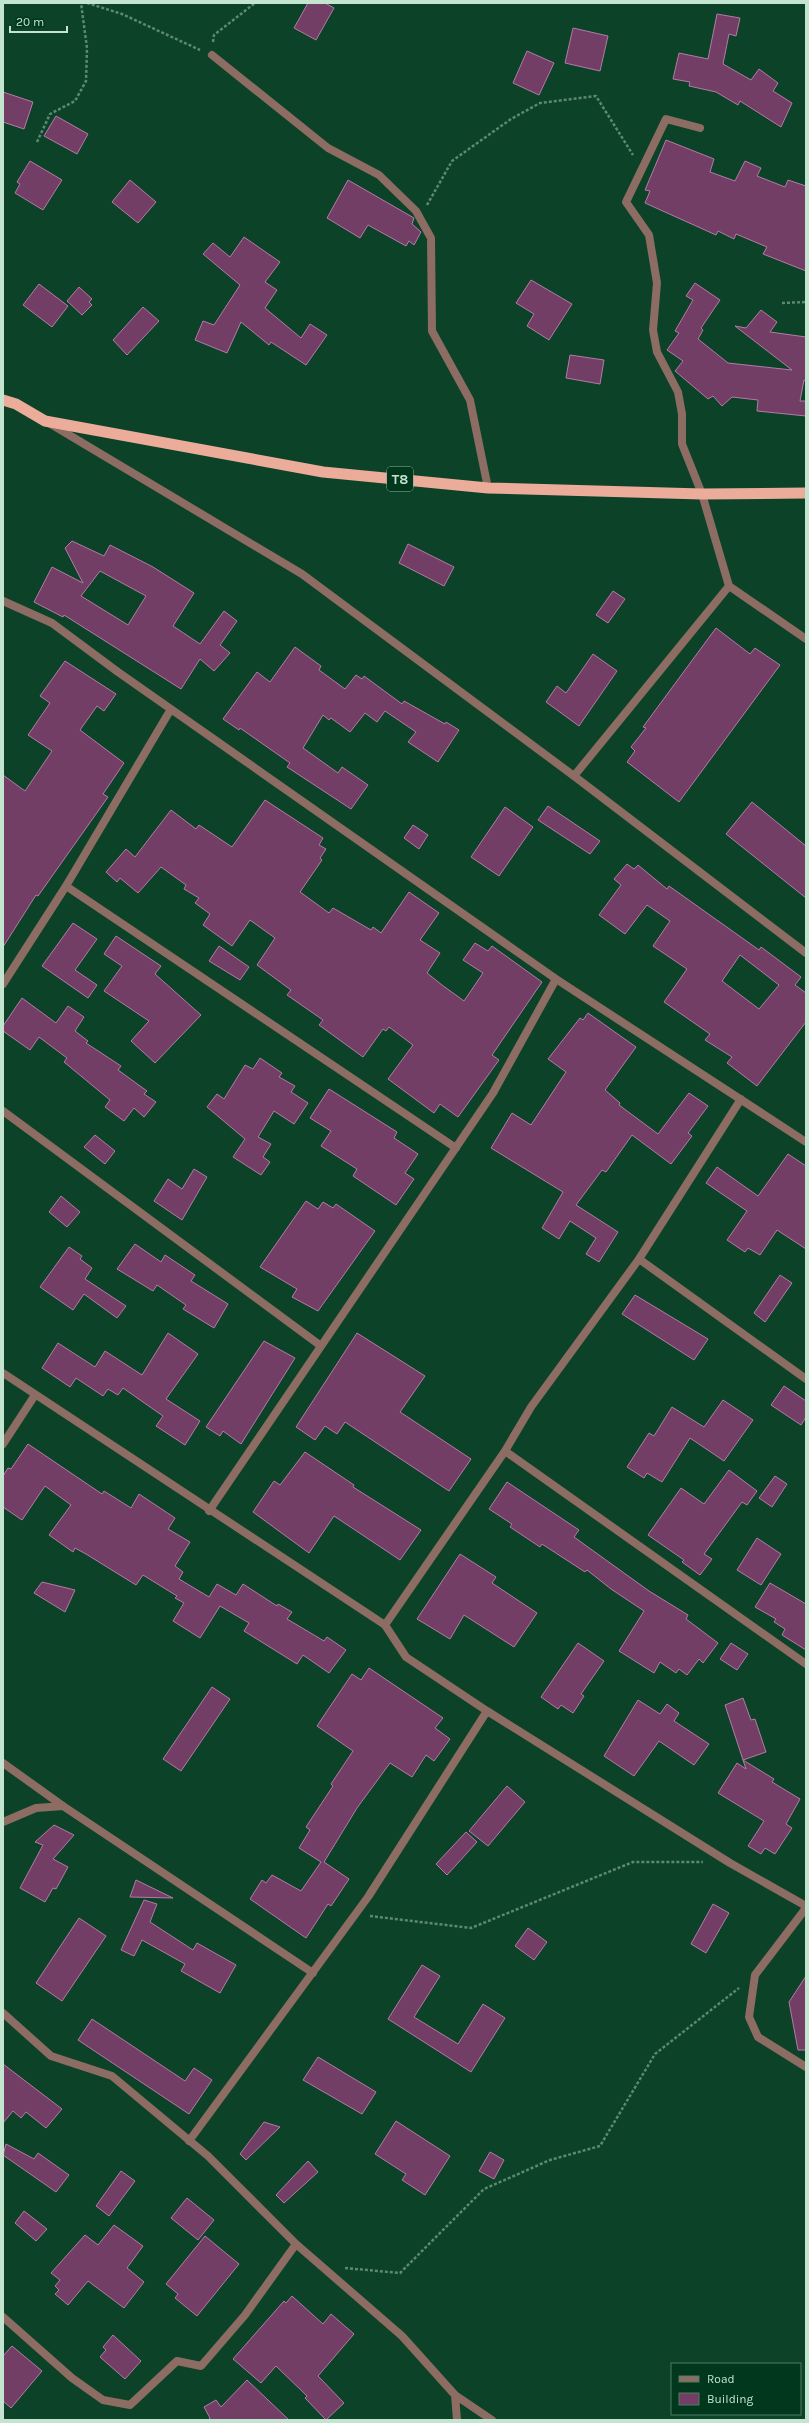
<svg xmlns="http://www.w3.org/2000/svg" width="809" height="2423" viewBox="0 0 809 2423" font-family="Karla,sans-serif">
<rect width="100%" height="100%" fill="#0c4227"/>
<path fill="#723e66" stroke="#b47ba5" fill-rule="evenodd" d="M308,3H325L334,8L316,40L294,28Z
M717,14L740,18L736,36L729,34L723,64L751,80L759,69L778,83L773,91L792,103L781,127L740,101L738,105L716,92L689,86L690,82L673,79L679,53L708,59Z
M573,28L608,36L600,71L565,63Z
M527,51L554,63L539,95L513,83Z
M3,92L33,102L24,129L3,122Z
M56,116L88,134L77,154L44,136Z
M666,140L714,159L710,172L735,181L745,161L761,168L757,176L785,187L788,180L806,186V271L763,254L767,247L736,234L734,239L718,231L716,235L645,203L650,191L645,190Z
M30,161L62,180L43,210L15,193L20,184L17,182Z
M130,180L156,202L138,223L112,202Z
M348,180L414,218L412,224L421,232L414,245L409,241L406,246L368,225L360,238L327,218Z
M244,237L280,262L265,282L277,290L265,308L301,338L310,324L327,335L306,365L271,342L269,345L241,322L227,353L195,340L203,321L214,325L240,285L203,254L213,243L230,257Z
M531,280L572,304L549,340L527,326L534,314L516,303Z
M695,283L720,300L701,328L703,330L698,339L728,363L792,370L735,326L746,328L761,310L777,322L770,332L806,337V381L804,380L800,401H806V416L757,411L758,400L732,397L722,406L713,396L708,399L675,371L683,361L667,350L679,333L675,331L693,300L686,296Z
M39,284L68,306L52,327L23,305Z
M79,287L92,299L89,302L92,305L82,315L67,301Z
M143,307L159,321L127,355L113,340Z
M570,355L604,360L600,384L566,378Z
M72,541L104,556L110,545L153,567L194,593L173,626L200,644L224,611L237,621L220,645L230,653L214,671L200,659L181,689L64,615L63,617L34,602L52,567L83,583L65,548ZM100,571L146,596L128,625L81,596Z
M408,544L454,567L444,586L399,563Z
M613,591L625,599L608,623L596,615Z
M716,628L750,654L755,648L780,665L679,802L627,762L635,751L631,747L646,728L643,727Z
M295,647L321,666L319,670L345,689L356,675L362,679L364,676L402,704L404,701L445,724L446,722L459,730L438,762L408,742L416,732L385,711L377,722L365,713L350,732L331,718L329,720L323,715L303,748L338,773L342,767L368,785L351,809L287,767L290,763L240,728L239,730L223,719L257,672L270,682Z
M593,654L617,671L579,726L546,702L557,686L566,693Z
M65,661L116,694L104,711L97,706L80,730L124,763L103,794L108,797L38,896L36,895L3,947V775L25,791L52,751L28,735L50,703L40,696Z
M265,800L323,838L319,845L326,849L320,858L322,860L300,892L329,913L333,908L371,930L373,927L381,933L409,892L439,913L420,940L440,953L427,973L442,985L464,1001L483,973L463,960L475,943L488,951L492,946L542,982L492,1055L499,1060L458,1117L440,1104L434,1113L388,1079L413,1045L389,1027L386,1031L383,1029L363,1057L319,1025L323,1020L287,995L291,990L257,965L275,938L250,920L232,946L203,925L210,914L195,903L199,898L184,889L186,885L161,867L138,893L120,878L117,882L106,872L126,849L135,857L171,810L196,829L199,825L232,847Z
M752,802L806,846V898L726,834Z
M548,806L600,841L590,854L538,820Z
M505,807L533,827L499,876L471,857Z
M413,825L428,835L419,849L404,838Z
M627,864L634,869L638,865L667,889L669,886L759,950L761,947L801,977L795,985L806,993V1022L757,1086L727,1063L732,1057L705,1040L710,1034L664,1002L687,969L653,946L670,921L647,905L625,934L599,915L621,885L614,879ZM740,955L779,985L759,1009L722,981Z
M73,923L97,939L75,970L97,985L88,998L42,966Z
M116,936L161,966L155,974L201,1015L155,1063L131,1041L149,1021L104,991L122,966L104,954Z
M219,946L249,967L240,980L209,961Z
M22,998L56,1023L68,1006L84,1017L75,1031L88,1041L86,1043L121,1066L118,1070L147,1091L144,1094L156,1102L144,1117L134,1108L124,1121L105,1107L110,1100L64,1062L67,1058L39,1037L30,1050L3,1031V1026Z
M588,1013L636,1047L605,1090L620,1103L619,1105L658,1134L689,1093L708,1106L688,1133L692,1136L671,1164L632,1135L606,1172L602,1170L576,1205L618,1232L599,1262L586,1254L596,1238L570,1221L559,1239L542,1228L563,1192L491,1148L512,1113L531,1125L566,1072L548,1059L580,1018L583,1020Z
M260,1058L282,1073L279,1077L295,1086L291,1092L308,1103L294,1124L274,1111L258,1137L271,1144L263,1157L270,1162L261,1175L233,1157L245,1139L207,1107L217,1094L224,1099L245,1065L253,1069Z
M329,1089L397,1132L394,1138L418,1154L405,1173L414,1179L396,1205L353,1176L357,1169L321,1146L331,1131L310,1118Z
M95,1135L115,1151L105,1164L84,1147Z
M788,1154L806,1166V1249L777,1230L760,1255L748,1248L745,1252L727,1240L747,1211L706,1183L717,1167L758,1196Z
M194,1169L207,1177L182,1220L154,1201L168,1179L182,1189Z
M61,1196L80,1212L67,1227L49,1212Z
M306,1201L318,1209L323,1202L333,1208L336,1204L375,1231L318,1311L292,1297L297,1289L260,1267Z
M135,1244L161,1262L165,1255L195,1275L191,1281L228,1304L214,1328L183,1309L186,1305L157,1285L153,1291L117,1269Z
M69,1247L82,1256L80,1259L92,1268L85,1279L126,1306L117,1318L84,1294L73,1310L40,1287Z
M780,1275L792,1283L765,1322L754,1313Z
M635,1295L708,1339L694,1360L622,1314Z
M168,1333L198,1354L166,1399L200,1421L185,1445L156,1426L163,1416L123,1388L118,1395L108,1389L103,1396L76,1378L70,1387L42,1368L58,1343L95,1367L105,1351L142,1375Z
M357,1333L425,1376L400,1412L471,1459L449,1491L345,1422L337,1434L325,1426L315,1440L296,1427Z
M264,1341L295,1358L241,1444L223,1431L220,1436L206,1427Z
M784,1386L806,1401V1417L801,1425L771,1405Z
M723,1400L753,1420L724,1461L690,1438L662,1482L647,1473L644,1478L627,1467L649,1433L654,1436L672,1407L704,1427Z
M28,1444L102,1494L104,1491L131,1508L139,1494L175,1518L168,1529L190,1542L175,1566L183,1572L179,1579L209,1597L217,1584L236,1595L243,1584L277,1606L278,1604L292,1612L287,1619L324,1641L327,1637L346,1650L329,1673L303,1655L297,1664L244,1631L249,1623L220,1606L200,1638L173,1621L184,1603L175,1598L177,1596L143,1575L136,1585L86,1554L75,1548L73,1552L49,1535L71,1505L45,1486L22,1520L3,1507V1476L8,1468L11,1469Z
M305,1452L354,1485L353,1487L421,1530L400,1560L334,1516L309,1553L253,1512L274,1481L280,1485Z
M729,1470L757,1491L747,1505L742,1502L704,1554L712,1559L700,1575L682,1562L684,1560L648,1535L681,1488L704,1504Z
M775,1476L787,1484L772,1507L759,1498Z
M507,1482L579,1530L574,1537L649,1591L688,1615L686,1619L718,1643L703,1663L699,1659L687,1675L679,1669L676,1673L660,1662L654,1673L619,1651L644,1611L611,1589L587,1570L585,1572L542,1544L540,1547L510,1527L512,1524L489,1509Z
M757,1538L781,1554L761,1585L737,1570Z
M460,1554L496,1577L492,1583L537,1613L514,1647L464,1615L450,1639L417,1619Z
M42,1582L75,1590L65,1612L34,1593Z
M770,1583L806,1604V1650L782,1635L785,1629L774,1622L776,1619L755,1607Z
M578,1643L604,1661L581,1694L584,1696L573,1713L561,1705L558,1709L541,1697Z
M731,1643L748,1654L737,1670L720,1659Z
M369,1668L443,1718L435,1728L450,1739L434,1761L426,1755L412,1777L390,1763L357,1808L324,1862L349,1879L331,1906L328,1904L306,1938L250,1899L262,1880L266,1883L272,1875L301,1891L321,1862L299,1848L310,1830L306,1827L333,1786L331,1784L353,1751L317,1726L352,1674L361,1680Z
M212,1687L230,1699L181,1771L163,1759Z
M743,1698L751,1720L755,1719L766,1752L743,1760L725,1705Z
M638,1700L660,1714L667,1704L679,1713L674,1721L709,1744L694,1765L659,1741L634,1776L604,1756Z
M743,1760L774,1779L772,1782L800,1799L786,1824L792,1828L775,1854L765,1848L761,1854L748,1846L764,1821L718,1793L737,1763L746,1769Z
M507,1786L525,1802L488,1846L469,1831Z
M54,1825L74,1835L53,1859L68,1867L56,1889L53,1888L45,1902L20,1888L43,1845L35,1842Z
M466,1832L477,1842L447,1875L436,1864Z
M136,1880L173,1898L130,1897Z
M144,1900L157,1904L150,1922L193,1950L197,1943L236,1965L220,1993L181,1971L185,1964L142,1940L134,1956L121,1950Z
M713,1904L729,1913L706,1953L691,1944Z
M79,1918L106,1936L62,2001L36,1983Z
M528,1928L547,1942L534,1960L515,1946Z
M422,1965L440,1976L414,2017L458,2044L483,2004L505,2018L471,2072L388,2019Z
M806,1976V2050H798L789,2002Z
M92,2019L185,2081L194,2068L212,2080L189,2114L78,2040Z
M318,2057L376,2092L362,2114L303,2080Z
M3,2064L62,2109L46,2128L26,2112L21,2118L13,2111L3,2123Z
M396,2121L450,2156L425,2195L402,2180L406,2174L375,2154Z
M264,2122L280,2127L246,2160L240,2154Z
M6,2144L34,2159L38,2153L69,2175L56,2192L3,2155Z
M490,2152L504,2160L494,2179L479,2171Z
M308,2161L318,2172L284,2203L276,2195Z
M121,2171L135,2181L109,2216L96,2206Z
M187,2198L214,2220L198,2240L171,2218Z
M24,2211L47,2229L36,2241L15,2223Z
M114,2225L143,2246L127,2268L144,2282L124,2308L88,2281L68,2305L55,2294L59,2290L55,2286L60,2280L51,2273L85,2235L98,2245Z
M205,2236L239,2264L197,2316L175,2298L178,2294L166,2284Z
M292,2296L323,2324L331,2314L354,2334L318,2376L344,2403L326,2420L305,2398L307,2396L276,2366L261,2383L233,2359L284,2301L286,2303Z
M113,2335L141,2361L125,2379L100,2357L106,2350L103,2347Z
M12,2346L42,2371L11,2408L3,2401V2356Z
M247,2380L289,2420H208L210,2418L204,2407L216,2400L221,2407Z"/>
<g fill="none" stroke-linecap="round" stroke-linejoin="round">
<path stroke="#5c8970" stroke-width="2.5" stroke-dasharray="3 2" stroke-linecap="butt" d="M87,3L122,14L200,50
M213,42L214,35L255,3
M37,142L50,114L75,101L86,81L87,48L81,3
M427,205L452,161L511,119L540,103L596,96L633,155
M782,303L806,302
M370,1916L471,1928L633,1862H703
M345,2268L400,2273L484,2189L550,2160L600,2146L655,2054L739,1988"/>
<path stroke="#8c6c63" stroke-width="8" d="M212,55L328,148L379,175L416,211L431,238L432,331L470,400L488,488
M729,586L806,639
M3,601L52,623L118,672L556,979L806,1142
M574,776L729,586L702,494L682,444V414L678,392L657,352L653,330L657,283L649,235L626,202L666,119L700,128
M66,886L456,1148
M3,984L66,886L171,709
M3,1111L321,1346
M639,1259L741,1099
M3,1373L385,1625L406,1657L487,1711L730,1863L806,1906
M3,1444L35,1395
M505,1451L806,1664
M209,1511L493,1093L556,979
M385,1625L505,1451L531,1407L639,1259L806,1379
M3,1763L63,1806L313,1973
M3,1822L36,1808L63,1806
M806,1908L755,1975L749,2017L758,2037L806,2067
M3,2013L51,2056L112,2076L208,2156L296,2244L402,2336L455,2395L492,2420
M189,2141L368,1897L487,1711
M3,2317L72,2378L103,2400L130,2405L177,2361L201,2366L245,2315L296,2244
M455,2395L457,2420"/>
<path stroke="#8c6c63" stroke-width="8" d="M49,423L302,574L574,776L806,953"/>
<path stroke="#ecac9a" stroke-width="11" d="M3,400L16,404L45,421L323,472L488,488L702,494L806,493"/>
</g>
<g text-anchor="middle" stroke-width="4" stroke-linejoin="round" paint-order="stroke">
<rect fill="#00371d" stroke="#88b099" stroke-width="1" x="387" y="467" width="26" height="24" rx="3"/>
<g font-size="14" font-weight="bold" fill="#c3e4ce">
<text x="400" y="484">T8</text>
</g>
</g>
<rect width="809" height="2423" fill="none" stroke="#c3e4ce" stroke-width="8"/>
<rect x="671" y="2363" width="130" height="52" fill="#00371d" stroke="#4e7c64"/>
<rect x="679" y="2376" width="20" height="6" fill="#8c6c63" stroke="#4e7c64"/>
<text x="707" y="2383" font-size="12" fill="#c3e4ce">Road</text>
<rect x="679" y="2393" width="20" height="12" fill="#723e66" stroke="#4e7c64"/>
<text x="707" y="2403" font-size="12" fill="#c3e4ce">Building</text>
<path d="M10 26v6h57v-6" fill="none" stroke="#c3e4ce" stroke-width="2"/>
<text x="16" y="26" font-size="12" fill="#c3e4ce" stroke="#00371d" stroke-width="3" paint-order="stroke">20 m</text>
</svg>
